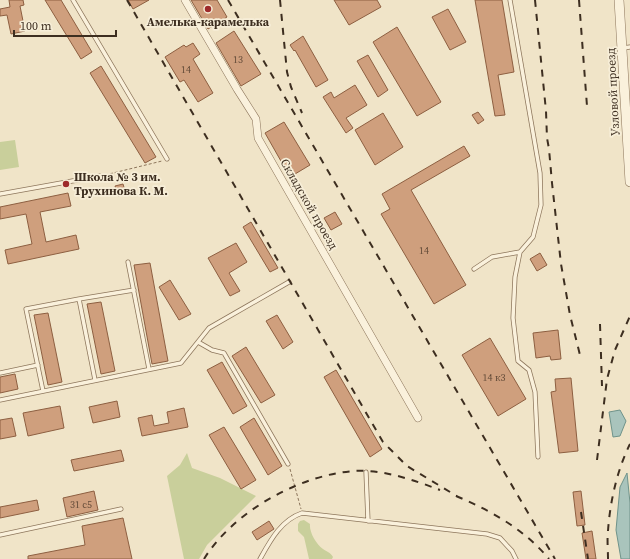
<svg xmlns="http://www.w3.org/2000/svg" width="630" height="559" viewBox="0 0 630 559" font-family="'Source Serif 4',serif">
<rect width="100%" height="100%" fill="#f0e4c8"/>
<path fill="#c9cf9b" d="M15,140L19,167L0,170V142Z
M187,453L192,468L220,478L256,496L207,545L199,559H184L167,476L180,465Z
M304,520L310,524C309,532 316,544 323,549C327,552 330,552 333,557L332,559H309L304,537L298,531V524L300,521Z"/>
<path fill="#a9c4bc" stroke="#6f938a" d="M620,410L626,421L620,436L613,437L609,412Z
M627,473L630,503V559H621L616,530L620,487Z"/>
<path fill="#cf9f7d" stroke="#8d5f41" d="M9,0H23L24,5L20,6L25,31L11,34L7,15L0,16V9L10,7Z
M45,0H61L92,52L81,59Z
M128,0H149L133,9Z
M191,0H217L227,17L208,29Z
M334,0H377L381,7L349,25Z
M475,0H502L514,72L498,75L505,115L495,116Z
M448,9L466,42L450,50L432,17Z
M397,27L441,102L417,116L373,42Z
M234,31L261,74L241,86L216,43Z
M303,36L328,80L316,87L295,50L294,51L290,45Z
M193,43L200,54L193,59L213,93L198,102L184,80L180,82L165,57L184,45L186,47Z
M368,55L388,90L378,97L357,61Z
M101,66L156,157L145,163L90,73Z
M355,85L367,105L346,118L353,128L346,133L323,97L331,92L334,98Z
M478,112L484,120L478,124L472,115Z
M383,113L403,147L375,165L355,130Z
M284,122L310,165L290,177L265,133Z
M464,146L470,156L411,190L466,285L434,304L381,214L390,209L382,194Z
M123,184L126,194L118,196L115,186Z
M68,193L71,206L40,212L46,242L76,235L79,249L8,264L5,250L32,244L26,214L0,219V207Z
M335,212L342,224L331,230L324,218Z
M251,222L278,268L270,272L243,227Z
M236,243L247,262L229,273L240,291L230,296L208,258Z
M540,253L547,265L537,271L530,259Z
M150,263L168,361L152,364L134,265Z
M170,280L191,314L179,320L159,287Z
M101,302L115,371L101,374L87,304Z
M48,313L62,382L48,385L34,315Z
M277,315L293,342L283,349L266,321Z
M558,330L561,359L551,360L550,356L536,358L533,333Z
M490,338L526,399L498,416L462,355Z
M246,347L275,395L261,403L232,356Z
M222,362L247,406L233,414L207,370Z
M336,370L382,449L370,457L324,377Z
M15,374L18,389L0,393V377Z
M571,378L578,451L559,453L551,392L556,391L555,379Z
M117,401L120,417L93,423L89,407Z
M60,406L64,428L28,436L23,413Z
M184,408L188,427L142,436L138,418L152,415L154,426L169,423L167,412Z
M12,418L16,436L0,439V420Z
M254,418L282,466L268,475L240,427Z
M224,427L256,480L241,489L209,435Z
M121,450L124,461L74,471L71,460Z
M94,491L98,510L67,517L63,498Z
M581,491L585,525L577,526L573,492Z
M37,500L39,510L0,518V507Z
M123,518L132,559H28V556L85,545L82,526Z
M269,521L274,529L257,540L252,532Z
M592,531L596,559H586L582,533Z"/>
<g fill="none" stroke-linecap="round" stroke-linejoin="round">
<defs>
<path id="service" d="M73,0L167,159
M623,48L630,47
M0,194L100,176
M520,252L515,277L513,318L518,361L529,370L535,392L538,457
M128,262L149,369
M474,269L492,257L520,252L533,237L541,205L540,173L510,0
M79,299L134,290
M198,342L212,350L224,353L288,464
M0,373L38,365
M43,391L26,309L79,299L95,380
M0,400L181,363L209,328L289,282
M366,472L368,521
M0,535L121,509
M260,559C270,541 281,520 302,513L487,534L500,538L512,551L516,559"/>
<path id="minor" d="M185,0L237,89L256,119L258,138L418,418"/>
<path id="tertiary" d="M619,0L630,182"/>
</defs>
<use href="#service" stroke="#8d765c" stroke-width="5"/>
<use href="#minor" stroke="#8d765c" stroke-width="8"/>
<use href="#tertiary" stroke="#8d765c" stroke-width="10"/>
<path stroke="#8d765c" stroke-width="1" stroke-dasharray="3 2" stroke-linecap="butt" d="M105,175L162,161
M290,469L301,509"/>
<use href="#service" stroke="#faf1dc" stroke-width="3.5"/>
<use href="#minor" stroke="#faf1dc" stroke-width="7"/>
<use href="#tertiary" stroke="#faf1dc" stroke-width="9"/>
<path stroke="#3d2e20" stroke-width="2" stroke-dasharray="7 7" stroke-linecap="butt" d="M127,0L383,442L407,466L460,498
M228,0L555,559
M280,0L287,72L291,87L302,113
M535,0L546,111L547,138L549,149L552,183L561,264L570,315L580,355
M579,0L587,106
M600,324L602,386
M597,460L607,379L615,350L630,316
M456,496C492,511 525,530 549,559
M581,512L588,559
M204,559C233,512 299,475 354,471C382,469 414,480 440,490
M608,559C608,550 607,540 608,531C610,502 617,470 630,444"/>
</g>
<g fill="#9e2a2b" stroke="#f7eed8" stroke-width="1.5">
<circle cx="208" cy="9" r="4"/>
<circle cx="66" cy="184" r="4"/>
</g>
<g text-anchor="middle" stroke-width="3.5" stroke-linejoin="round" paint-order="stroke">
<g font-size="10" fill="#624a37">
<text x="238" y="63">13</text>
<text x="186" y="73">14</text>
<text x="424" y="254">14</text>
<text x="494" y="381">14 к3</text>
<text x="81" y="508">31 с5</text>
</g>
<g font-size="12" font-weight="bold" fill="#3d2e20" stroke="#f7eed8">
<text x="208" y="26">Амелька-карамелька</text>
<text x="74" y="181" text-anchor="start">Школа № 3 им.<tspan x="74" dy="14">Трухинова К. М.</tspan></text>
</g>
<g font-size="12" fill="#3d2e20" stroke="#f7eed8">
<text transform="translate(613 92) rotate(-93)" y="4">Узловой проезд</text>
<text transform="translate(309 204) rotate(60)" y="4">Складской проезд</text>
</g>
</g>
<path d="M14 30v6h102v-6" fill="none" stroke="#3d2e20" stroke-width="2"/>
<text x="20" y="30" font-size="12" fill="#3d2e20" stroke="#f7eed8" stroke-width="3" paint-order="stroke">100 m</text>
</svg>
